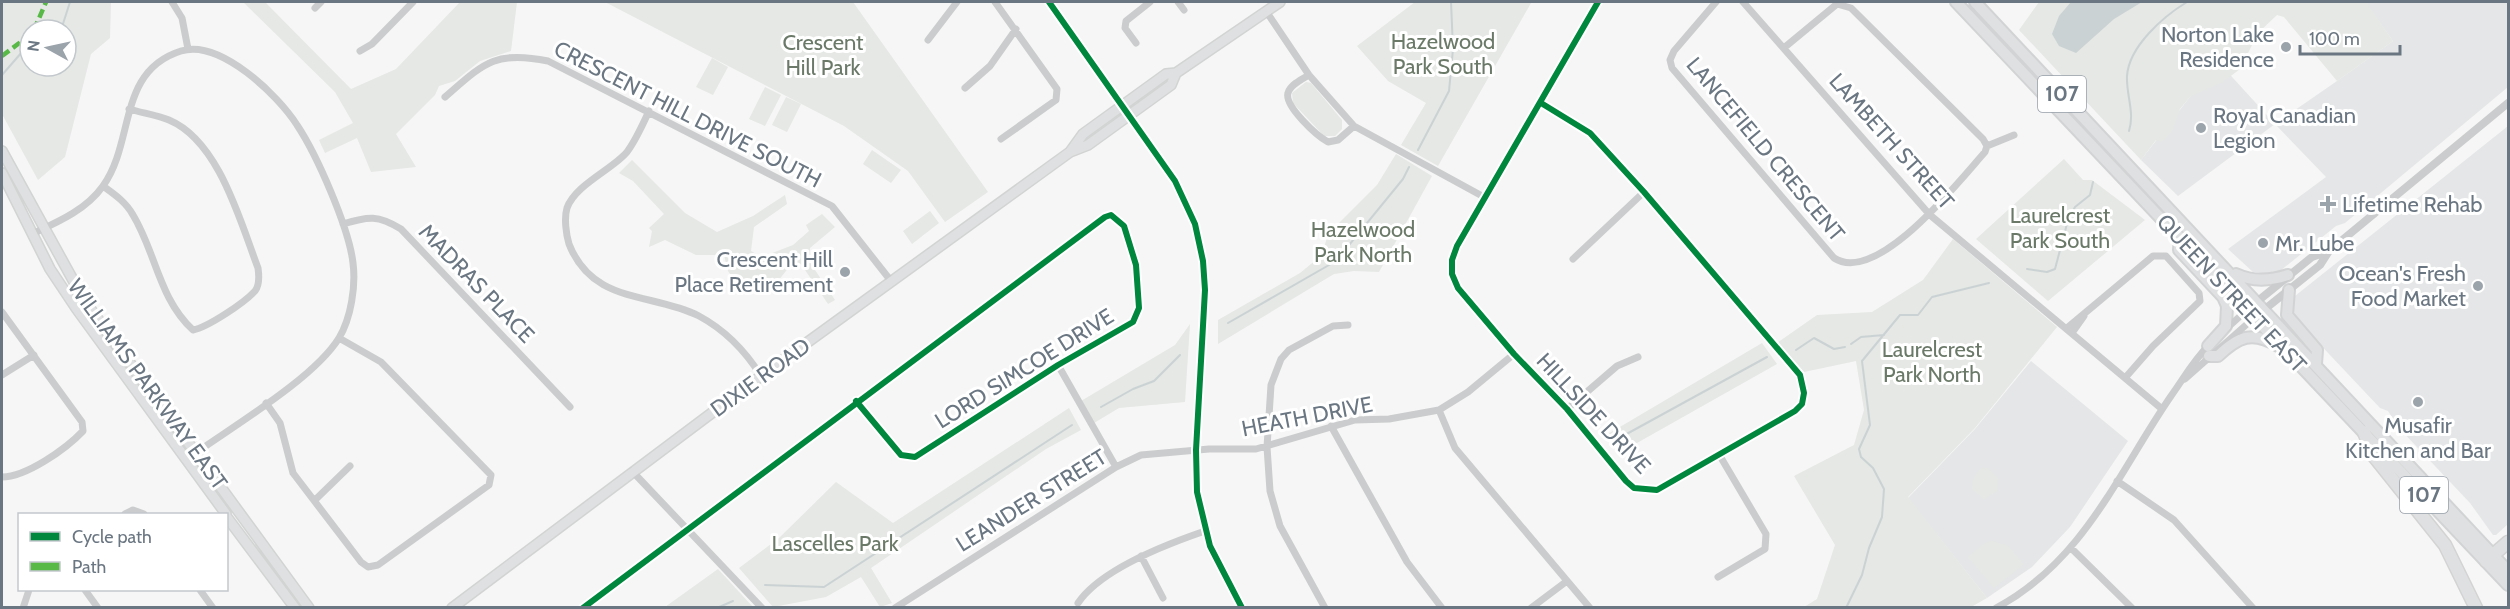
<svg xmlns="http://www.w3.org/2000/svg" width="2510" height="609" viewBox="0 0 2510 609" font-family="Cabin,sans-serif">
<rect width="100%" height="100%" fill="#f6f6f6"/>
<path fill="#e5e6e7" d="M2365,2H2508V87L2345,223L2336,226L2280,271L2272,274L2253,272L2228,249L2326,177L2275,124L2178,196L2141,160L2193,93L2223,67L2275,124L2337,81L2393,41Z
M2508,126V524L2496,535H2493L2470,503L2399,428L2388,411L2380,408L2296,319L2293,309L2295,296Z
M2031,361L2128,441L2070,527L2032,567L1987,598L1908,498L1975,429Z"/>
<path fill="#e5e8e4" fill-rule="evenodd" d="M2,2H111L110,38L91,54L65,157L38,180L2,114ZM30,30H66V66H30Z
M243,2H265L351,89L396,69L460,2H517L511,51L480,61L455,81L439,86L435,95L396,134L416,167L371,172L357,138L325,153L319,140L353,123L335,92Z
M605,2H853L988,192L945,222L908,171L844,126Z
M1415,2L1531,3L1438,166L1401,145L1426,103L1388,81L1357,46Z
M2039,2H2366L2393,41L2337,81L2284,17L2277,15L2258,33L2240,69L2223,82L2190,97L2180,109L2173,130L2162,142L2156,140L2141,160L2019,30Z
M712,58L728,67L713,95L696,87Z
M1306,82L1311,83L1342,120V129L1335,136H1324L1293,103L1292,93Z
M765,87L781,95L765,126L749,119Z
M786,97L801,104L787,132L772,125Z
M872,150L901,170L891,183L863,164Z
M1396,154L1432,176L1379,272L1354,271L1334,274L1218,344V320L1300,273L1322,255L1328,234L1377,185Z
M2064,159L2083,180H2092L2145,220L2048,301L1976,239Z
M632,160L685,213L717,232L753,216L785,195L787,204L754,227L751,251L762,257L793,245L809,231L806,225L822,214L835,227L810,248L809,261L835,300L828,304L801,264L793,262L767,295L755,287L743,293L728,271L724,255H696L665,240L649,247L652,231L649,228L664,214L633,181L619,173Z
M930,211L939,223L912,244L903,231Z
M1953,239L2057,327L1975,428L1908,497L1987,598L1971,607H1804L1817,599L1835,545L1794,476L1854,445L1864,410L1856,361L1804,372L1777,343L1817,315L1872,312L1923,280Z
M1190,324L1185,402L1119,408L1094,423L1081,401L1175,345Z
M1762,343L1777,364L1621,452L1608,434Z
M1069,408L1081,430L1046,449L871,568L892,603L880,607L861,577L826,597L773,607L739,568L779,538L836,482L893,523Z
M1987,468L1998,478L1997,491L1984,499L1972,489L1973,479L1980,469Z
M1992,541L2007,545L2024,564L1994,588L1968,557L1985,543Z
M718,569L753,607H665Z"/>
<path fill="#cbd2d4" d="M2071,2H2142L2114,19L2076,53L2059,46L2052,34L2059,16Z"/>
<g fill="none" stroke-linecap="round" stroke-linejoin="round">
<path stroke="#cbd2d4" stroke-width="2" d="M61,30L70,2
M2,75L22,52L30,53
M2129,131C2135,112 2126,95 2127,76C2129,46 2164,16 2187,2
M1418,150L1449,91L1453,49L1451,2
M2027,269L2047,272L2055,269L2068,220L2075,207L2090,195L2093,182
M1228,323L1336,261L1403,179L1409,167
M1851,344L1861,337L1884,335
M1796,350L1814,338L1834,349L1845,347
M1101,407L1133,389L1154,381L1180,355
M1612,442L1767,357
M765,585L824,587L1072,425
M717,608L733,601
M1846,608L1862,575L1869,548L1882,517L1884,489L1873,468L1861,457L1859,449L1870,425L1862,361L1900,315H1918L1932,297L1989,283"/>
<defs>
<path id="secondary" d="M2,151L84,300L309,608
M1070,152L1083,134L1166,74L1176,73L1280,2
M2,173L50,269L76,308L226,514
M226,516L295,608
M452,608L761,376L1070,152L1088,145L1171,85L1176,73"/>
<path id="primary" d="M1956,2L2508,585
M1975,2L2508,571
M2180,237L2179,250L2223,297L2227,306L2226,326L2208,346
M2236,274C2253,282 2270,281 2288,275
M2289,290L2287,315L2317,350L2316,364
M2209,356H2218C2238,337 2252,330 2278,346"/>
<path id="motorway" d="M2364,432L2373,455L2445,545L2476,608
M2486,561L2508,542"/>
</defs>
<use href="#secondary" stroke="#d2d3d3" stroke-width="12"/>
<use href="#primary" stroke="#d2d3d4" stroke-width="14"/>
<use href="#motorway" stroke="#d3d3d4" stroke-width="15"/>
<path stroke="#cbcccd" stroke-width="7" d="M172,2L182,18L188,49
M995,2L1057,89L1056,100L1001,139
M1178,2L1184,10
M1716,2L1674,51L1670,60L1672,68L1834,258C1877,286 1959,181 1985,152L1987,146L1983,139L1851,8L1837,4L1785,47
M1743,2L1930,215L2162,409
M315,8L321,2
M1266,11L1309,75L1354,126L1484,197
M928,40L957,2
M1136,43L1125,28L1126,21L1150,2
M360,51L372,44L413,2
M1309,75C1302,79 1290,85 1288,93C1284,106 1317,136 1328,142L1338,140L1354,126
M965,88L990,66L1016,29
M445,97C484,63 495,50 548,61L832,206L891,281
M1541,103L1590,133L1644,192L1800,375L1804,393L1802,404L1795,411L1657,490L1634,488L1626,481L1567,409L1514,354L1458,288L1452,274V260L1457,246L1598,2
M649,111C643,124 636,140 627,152C613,169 575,185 567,208C564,218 566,234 569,244C593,305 652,292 699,316C725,330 746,352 761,376
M1987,146L2014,135
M103,186C114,194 126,202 133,215C156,253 159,299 193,330C208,327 244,303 255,291C260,285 259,275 258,268C240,221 219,141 169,120C157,115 142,113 129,109
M343,224C369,216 378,215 401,229L570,407
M32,234C58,222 86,210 103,186C135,142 117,71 181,51C220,39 278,95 297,125C317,155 349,228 353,263C356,286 351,318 339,338C313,380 228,429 186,460
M1573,259L1644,192
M2,312L82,422L83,431C66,449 26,477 2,477
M2067,328L2153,256H2166L2199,293L2200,301L2153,346L2125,378
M2226,329L2248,309
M2072,333L2084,316
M1058,365L1116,467
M2,375L34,355
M2185,379L2255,317
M266,403L280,423L293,473L361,562L368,567L378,565L489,485L491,475L381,362L339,338
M1567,409L1617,366L1638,357
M1439,410L1455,448L1590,608
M1331,426L1407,562L1442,608
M632,471L762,608
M2117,481L2174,520L2253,608
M315,500L350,466
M125,514L133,510L144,514
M2071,548L2132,608
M1141,556L1163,598
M1718,577L1765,549L1766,534L1720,456
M85,590L98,608
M200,590L213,608
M1078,603C1101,569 1167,544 1205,531
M23,608L29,590
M583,608L1105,217L1111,215L1124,226L1136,265L1139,308L1133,322L1058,365L915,457L901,455L856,401
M895,608L1116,467L1141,455L1209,449H1256L1355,420L1389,419L1439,410L1468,392L1514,354
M1325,608L1280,526L1270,491L1267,447L1271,385L1281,359L1289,350L1333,326L1348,325
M1531,608L1567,581
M1996,608C2084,561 2118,473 2171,396C2184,378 2193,361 2209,345"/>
<path stroke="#cbcccd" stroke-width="8" d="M1049,2L1175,181L1195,224L1203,261L1205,290L1196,450L1197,492L1210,546L1242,608
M2248,309L2312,257L2329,251
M2255,317L2320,265L2329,251L2508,103"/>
<use href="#secondary" stroke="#dfe0e1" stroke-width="9"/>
<use href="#primary" stroke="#dfe0e1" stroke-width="10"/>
<use href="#motorway" stroke="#dfe0e1" stroke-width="12"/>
<path stroke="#58b947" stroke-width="4.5" stroke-dasharray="9 4.5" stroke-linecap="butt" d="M34,30L46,2
M2,56L30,35"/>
<defs>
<path id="cycleway" d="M1049,2L1175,181L1195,224L1203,261L1205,290L1196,450L1197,492L1210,546L1242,608
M1541,103L1590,133L1644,192L1800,375L1804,393L1802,404L1795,411L1657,490L1634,488L1626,481L1567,409L1514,354L1458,288L1452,274V260L1457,246L1598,2
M583,608L1105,217L1111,215L1124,226L1136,265L1139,308L1133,322L1058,365L915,457L901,455L856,401"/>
</defs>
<use href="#cycleway" stroke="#fff" stroke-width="10"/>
<use href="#cycleway" stroke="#00873e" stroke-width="6"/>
</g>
<g fill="#9ba3ab" stroke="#fff" stroke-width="2">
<circle cx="2286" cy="47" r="6"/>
<circle cx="2201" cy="128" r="6"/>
<path d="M2325 195h6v6h6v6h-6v6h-6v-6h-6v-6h6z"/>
<circle cx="2263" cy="243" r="6"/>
<circle cx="845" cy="272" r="6"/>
<circle cx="2478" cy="286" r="6"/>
<circle cx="2418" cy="402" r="6"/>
</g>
<g text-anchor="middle" stroke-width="6" stroke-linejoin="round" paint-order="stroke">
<g fill="#fff" stroke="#979fa8" stroke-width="1.5">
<rect x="2038" y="76" width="48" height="36" rx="4.5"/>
<rect x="2400" y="477" width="48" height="36" rx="4.5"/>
</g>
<g font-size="21" font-weight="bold" fill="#6a7682">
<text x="2062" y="101">107</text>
<text x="2424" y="502">107</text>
</g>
<g font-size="22" fill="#6a7682" stroke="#fff" text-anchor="end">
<text x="2274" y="42">Norton Lake<tspan x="2274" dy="25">Residence</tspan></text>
<text x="2213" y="123" text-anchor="start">Royal Canadian<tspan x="2213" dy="25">Legion</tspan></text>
<text x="2342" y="212" text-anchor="start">Lifetime Rehab</text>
<text x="2275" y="251" text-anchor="start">Mr. Lube</text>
<text x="833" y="267">Crescent Hill<tspan x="833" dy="25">Place Retirement</tspan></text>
<text x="2466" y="281">Ocean's Fresh<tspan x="2466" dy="25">Food Market</tspan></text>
<text x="2418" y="433" text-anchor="middle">Musafir<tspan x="2418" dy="25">Kitchen and Bar</tspan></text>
</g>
<g font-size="22" fill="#6b7a68" stroke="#fff">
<text x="1443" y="49">Hazelwood<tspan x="1443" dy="25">Park South</tspan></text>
<text x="823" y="50">Crescent<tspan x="823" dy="25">Hill Park</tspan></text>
<text x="2060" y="223">Laurelcrest<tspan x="2060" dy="25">Park South</tspan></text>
<text x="1363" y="237">Hazelwood<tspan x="1363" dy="25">Park North</tspan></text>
<text x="1932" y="357">Laurelcrest<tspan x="1932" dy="25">Park North</tspan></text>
<text x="835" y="551">Lascelles Park</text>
</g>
<g font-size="22" fill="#6a7682" stroke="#fff">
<text transform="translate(688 114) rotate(27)" y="8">CRESCENT HILL DRIVE SOUTH</text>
<text transform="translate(1892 141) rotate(48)" y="8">LAMBETH STREET</text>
<text transform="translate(1766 149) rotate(50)" y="8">LANCEFIELD CRESCENT</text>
<text transform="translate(477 283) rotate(46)" y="8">MADRAS PLACE</text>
<text transform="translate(2232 293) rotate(47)" y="8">QUEEN STREET EAST</text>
<text transform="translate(1024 368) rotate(-32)" y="8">LORD SIMCOE DRIVE</text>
<text transform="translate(760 377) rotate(-36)" y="8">DIXIE ROAD</text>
<text transform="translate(148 384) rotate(54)" y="8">WILLIAMS PARKWAY EAST</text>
<text transform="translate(1594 413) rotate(47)" y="8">HILLSIDE DRIVE</text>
<text transform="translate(1307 416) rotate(-11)" y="8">HEATH DRIVE</text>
<text transform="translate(1031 500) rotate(-32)" y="8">LEANDER STREET</text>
</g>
</g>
<rect width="2510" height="609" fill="none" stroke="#6a7682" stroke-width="6"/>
<rect x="18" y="513" width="210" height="78" fill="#ffffff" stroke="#c3c8cd" stroke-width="1.5"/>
<rect x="30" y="532" width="30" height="9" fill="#00873e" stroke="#c3c8cd" stroke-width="1.5"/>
<text x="72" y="543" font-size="18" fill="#6a7682">Cycle path</text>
<rect x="30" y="562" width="30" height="9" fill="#58b947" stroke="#c3c8cd" stroke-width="1.5"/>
<text x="72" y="573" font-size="18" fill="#6a7682">Path</text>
<g transform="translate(48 48) rotate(278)"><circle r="28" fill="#ffffff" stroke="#c3c8cd" stroke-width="1.5"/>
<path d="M0-4.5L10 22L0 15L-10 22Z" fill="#9ba3ab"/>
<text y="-9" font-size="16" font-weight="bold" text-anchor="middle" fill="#6a7682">N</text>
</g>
<path d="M2300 45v9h100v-9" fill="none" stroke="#6a7682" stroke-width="3"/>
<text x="2309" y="45" font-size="18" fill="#6a7682" stroke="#ffffff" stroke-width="4.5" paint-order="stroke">100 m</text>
</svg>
